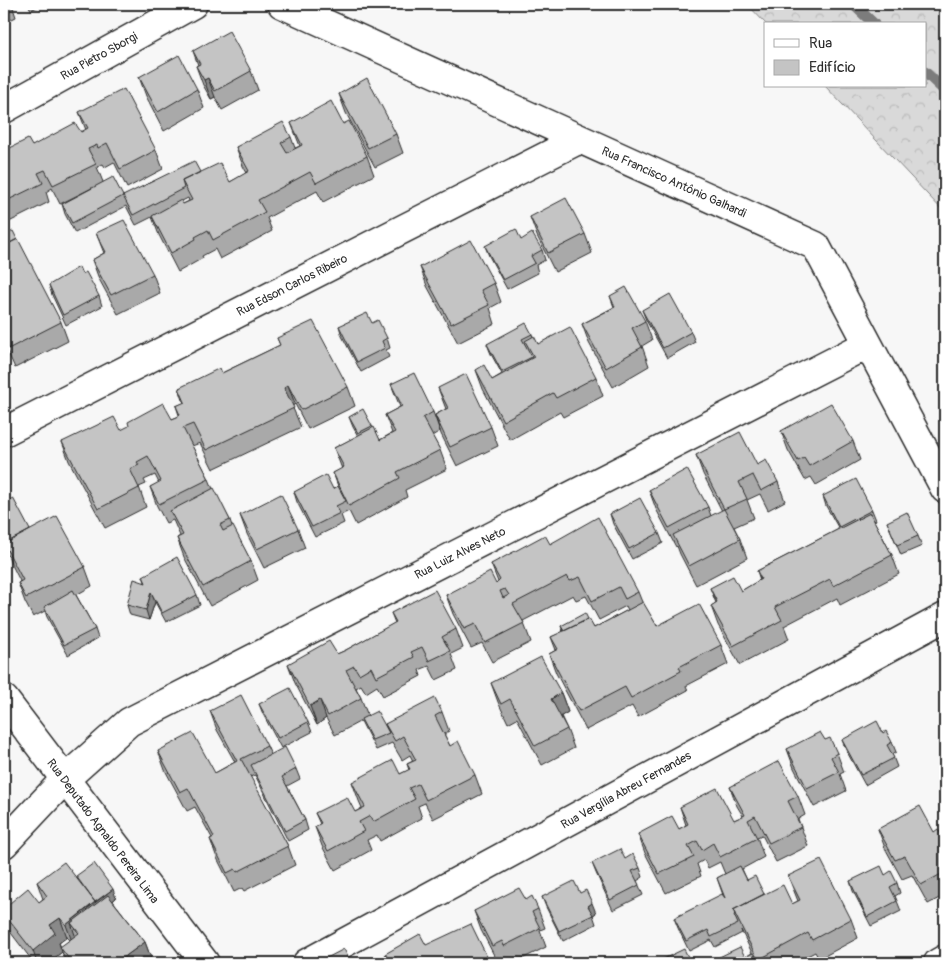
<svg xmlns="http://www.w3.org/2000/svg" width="949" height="967" viewBox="0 0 949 967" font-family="Pangolin,sans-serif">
<defs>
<pattern id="forest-crowns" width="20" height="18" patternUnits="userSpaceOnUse" patternTransform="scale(1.25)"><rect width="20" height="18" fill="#d9d9d9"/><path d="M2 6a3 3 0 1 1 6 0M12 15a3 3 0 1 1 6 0" fill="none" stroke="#bababa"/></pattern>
</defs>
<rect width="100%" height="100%" fill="#f7f7f7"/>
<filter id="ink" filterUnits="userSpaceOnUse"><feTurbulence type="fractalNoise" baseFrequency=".02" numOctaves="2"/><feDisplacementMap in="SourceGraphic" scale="10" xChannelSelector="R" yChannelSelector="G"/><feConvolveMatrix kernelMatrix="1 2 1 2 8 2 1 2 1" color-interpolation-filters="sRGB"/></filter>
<g filter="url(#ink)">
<path fill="url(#forest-crowns)" stroke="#828282" d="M747,4H945V213L825,86H925V24H766Z"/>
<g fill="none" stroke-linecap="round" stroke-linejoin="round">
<path stroke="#7b7b7b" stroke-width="11" d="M853,4L874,24
M925,72L945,91"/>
<defs>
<path id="minor" d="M282,4L816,246L945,489
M4,109L193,4
M4,432L580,139
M4,699L205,963
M4,844L64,780L129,722L868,344
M307,963L945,617
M938,963L945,959"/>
</defs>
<use href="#minor" stroke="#2b2b2b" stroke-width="31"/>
<use href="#minor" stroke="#fff" stroke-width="28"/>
</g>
<path fill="#a9a9a9" stroke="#2b2b2b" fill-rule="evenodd" d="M4,4H16L17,6L13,8L16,17L4,23Z
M28,4H43L31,10Z
M193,51L251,71L258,90L222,110L215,97L211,99L203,85L196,66L198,65Z
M139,77L197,89L204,108L164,131L146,96Z
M339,94L396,134L403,153L375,167L346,113Z
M79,112L156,150L163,169L127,188L114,162L105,167L103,164L97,167L103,182L123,196L200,172L230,182L247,173L243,166L236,147L291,137L295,148L300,146L291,123L343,124L367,156L374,175L323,202L317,191L267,218L272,231L220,259L215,249L202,256L203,258L178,272L159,235L152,217L136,225L126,206L75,233L65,214L62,204L92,188L60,204L52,188L46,192L49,202L7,223L4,216V151L32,146L81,132L86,130ZM188,198L189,201L183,204L182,201Z
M530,217L585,234L592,253L555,272L537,236Z
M96,233L153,274L160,293L118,314L99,279L92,260L104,253Z
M4,236L61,322L68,341L15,368L4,344Z
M521,240L542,250L545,260L536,265L538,273L507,289L489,256L485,246Z
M420,267L494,283L501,302L490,308L495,324L458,343L427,286Z
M49,285L99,296L102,306L66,325L52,295Z
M610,296L645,321L652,340L642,346L649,366L613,387L589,343L582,324L614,307Z
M642,310L691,332L695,342L667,358L646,320Z
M372,323L387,338L390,348L386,350L389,357L361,372L342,336L339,326Z
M532,334L533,337L538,344L596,377L603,396L563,417L560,412L510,440L483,389L476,370L492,380L502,374L491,354L487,344Z
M277,338L348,387L355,406L308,429L295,404L292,406L301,427L213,469L200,443L192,446L209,479L213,489L230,520L232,526L251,561L258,580L210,606L184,557L177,538L180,536L173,520L166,523L157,506L150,487L159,483L155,475L144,480L146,484L139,487L146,507L105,528L69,461L62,442L121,430L172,419L177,417L179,415L176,406L184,403L179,388L222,373L280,345Z
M4,355L7,363L4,365Z
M391,384L433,412L440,431L432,436L440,450L447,469L405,490L407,497L356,525L349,511L341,515L344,523L315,537L297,502L294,492L333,489L338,486L333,473L342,469L334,448L358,436L353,427L349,417L372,426L380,440L392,433L385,415L400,407Z
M438,388L491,427L498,446L457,466L441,434L435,415L446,409Z
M781,431L853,441L860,460L816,485L811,477L805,480L788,450Z
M696,455L757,465L778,482L785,501L768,510L760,494L747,500L754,518L734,527L740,539L747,558L696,585L680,554L677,546L676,547L656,509L649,490L708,507L711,516L722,511L703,474Z
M823,496L872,510L876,520L874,521L892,555L899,574L840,605L837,598L784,626L789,639L740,665L718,625L711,606L716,603L710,588L741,591L760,580L757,571L839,529L826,506Z
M4,503L30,530L85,567L92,586L76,595L95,629L98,638L68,655L47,617L45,611L33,617L25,602L18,583L20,581L11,563L8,555L4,557Z
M610,514L659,533L663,543L632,559L613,524Z
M240,515L298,529L305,548L264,568L247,534Z
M887,522L918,536L922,546L901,555Z
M550,544L638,592L642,602L657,626L721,645L728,664L686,686L688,690L638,717L632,706L586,730L556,673L549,654L556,650L551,637L563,632L561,626L588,619L594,628L628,610L626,606L599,620L586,596L576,600L573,595L523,621L531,642L492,662L482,643L471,648L453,614L446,595L496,584L498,582L491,564Z
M143,576L197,595L200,605L166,622L155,602L149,620L130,615L127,605L145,582Z
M391,613L456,629L463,648L451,654L457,670L436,680L429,666L419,670L421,676L383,696L377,686L366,693L361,685L356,688L361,698L368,716L389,733L385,724L442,712L449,731L444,734L450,746L475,775L482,794L433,819L425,803L418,806L422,818L380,841L377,835L367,840L371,850L335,870L322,846L315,827L320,824L315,813L355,812L362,808L359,801L352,782L400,774L409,770L407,764L413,761L410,755L402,760L392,743L376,750L365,729L361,721L335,735L326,718L317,725L295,683L288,664L337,654L346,650L395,623Z
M491,683L561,693L568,712L561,716L567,729L574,748L542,765L517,718L508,723L498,702Z
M259,704L308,722L312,732L281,748L263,714Z
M210,711L267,746L271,755L296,769L300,779L287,786L305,820L308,830L288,841L255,775L250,777L288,846L295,865L244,891L242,888L234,892L217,858L210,839L212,838L195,807L187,811L165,770L158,751L215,773L235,762L217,730Z
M883,733L892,742L896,752L892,754L897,767L865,785L846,750L842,740Z
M825,740L837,753L844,772L840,774L846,791L814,807L794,768L787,749Z
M730,787L798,796L805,815L798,819L801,827L808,846L776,862L762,835L757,837L764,857L742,869L747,880L764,894L792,904L798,901L788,876L851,919L858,938L819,959L815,952L794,963H707L745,957L752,953L741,930L742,933L715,947L711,940L689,951L678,928L674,918L723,895L717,878L725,874L720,862L708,868L704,860L697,864L701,876L666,893L645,853L638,834L679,829L686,825L680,807L734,820L743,816L737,806Z
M878,829L945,843V895L928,904L912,875L902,879L885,848Z
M625,859L640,868L643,877L637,881L643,895L613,910L596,873L592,863Z
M885,875L897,883L900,893L895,896L901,911L871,926L853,891L850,881Z
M76,878L116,898L113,901L145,942L152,961L149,963H66L62,952L48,963H34L8,929L4,918V908L39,902L43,899L37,882ZM67,937L70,940L61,947L59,943Z
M580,893L596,913L593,915L596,924L563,941L546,907L542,897Z
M526,900L538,909L545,928L540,930L546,947L514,963H511L509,960L503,963H498L481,930L474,911Z"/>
<path fill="#898989" stroke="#2b2b2b" d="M208,78L215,97L211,99L204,80Z
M288,385L295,404L291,407L284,388Z
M151,592L155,602L149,620L146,610Z
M561,693L568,712L558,718L551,699Z
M320,700L326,718L317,725L310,706Z
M113,889L116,898L99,912L79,933L71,923L77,941L73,944L66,925Z
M592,903L596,913L592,916L588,906Z
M60,918L67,937L59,943L62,952L48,963H37L33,951L50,925Z
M145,942L152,961L149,963H116Z"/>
<path fill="#c4c4c4" stroke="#2b2b2b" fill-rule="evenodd" d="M4,4H11L12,7L4,12Z
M229,31L251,71L215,91L208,78L204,80L196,66L200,64L193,51Z
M179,55L197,89L158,112L139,77Z
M367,78L396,134L368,148L339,94Z
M124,89L156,150L120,169L107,143L98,148L97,145L88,149L96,164L53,185L45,170L38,173L43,183L4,202V151L28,139L32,146L75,123L81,132L88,128L79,112Z
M331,101L343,124L349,121L367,156L316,183L310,172L258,200L265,212L213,240L208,230L195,237L196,239L171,253L152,216L181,200L183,204L192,200L182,181L220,163L230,182L249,171L236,147L283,122L291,137L281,143L287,153L302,145L291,123Z
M194,161L200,172L182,181L184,188L133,215L123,196Z
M113,177L123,196L72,223L62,204Z
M566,198L585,234L548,253L530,217Z
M124,220L153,274L111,295L92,260L106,252L96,233Z
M516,229L521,240L532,233L542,250L531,256L535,263L503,280L485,246Z
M13,231L17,239L4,246V236Z
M18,239L61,322L8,349L4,339V246Z
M471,240L494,283L481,290L489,305L451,324L420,267Z
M79,267L82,274L86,272L99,296L63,315L49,285Z
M626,287L645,321L632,328L642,347L606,368L582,324L615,307L610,296Z
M670,294L691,332L663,348L642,310Z
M367,313L372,323L378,320L387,338L382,341L385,348L357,362L339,326Z
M313,321L348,387L301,410L288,385L284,388L294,408L206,450L193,424L183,428L209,479L159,504L150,487L161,481L148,456L137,462L139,465L130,469L139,488L98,509L62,442L114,417L121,430L129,426L128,422L163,403L172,419L177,417L180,415L176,406L185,402L179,388L220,368L222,373L280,345L277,338Z
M526,323L532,334L522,339L532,357L502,372L487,344Z
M570,327L596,377L556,398L553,393L503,421L476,370L484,365L492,380L534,357L525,341L534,336L538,344Z
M414,373L433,412L423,418L440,450L397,472L400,478L349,506L333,473L344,467L334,448L374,427L380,440L395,432L385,415L402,406L391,384Z
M466,374L491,427L450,447L435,415L448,408L438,388Z
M831,403L853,441L809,466L804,458L798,461L781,431Z
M363,409L372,426L358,433L349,417Z
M740,432L757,465L766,460L778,482L761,491L753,475L739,482L747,499L724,509L740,539L689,566L673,535L724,509L696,455Z
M687,469L708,507L669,528L649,490Z
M326,475L333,489L338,486L346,501L336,506L340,513L312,527L294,492Z
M856,479L872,510L839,527L823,496Z
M214,488L230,520L220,525L223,531L233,526L251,561L203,587L177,538L183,535L170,511Z
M281,494L298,529L257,549L240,515Z
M13,498L30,530L4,544V545V503Z
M640,498L659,533L629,549L610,514Z
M907,512L918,536L897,545L887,522Z
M870,513L892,555L833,586L830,579L775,607L782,620L733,646L711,606L717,602L710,588L733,576L741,591L761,579L757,571Z
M57,516L85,567L26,598L18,583L23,580L4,544Z
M598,517L638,592L625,599L619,587L592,601L580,577L570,581L567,576L513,604L524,623L485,643L475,624L464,629L446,595L490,572L496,584L500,580L491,564L545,535L550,544ZM505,589L509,595L503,598L500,591Z
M177,557L197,595L162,613L151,592L146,610L127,605L134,579L146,583L143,576Z
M73,590L95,629L64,645L44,607Z
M435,590L456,629L442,637L450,651L429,661L422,647L411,652L414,657L376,677L371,667L359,674L354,666L346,670L361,698L328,716L320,700L310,706L288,664L329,641L337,654L346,650L396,622L391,613Z
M643,602L657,626L699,604L721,645L679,667L681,671L631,698L625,687L579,711L549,654L558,649L551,637L589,619L594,628Z
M585,613L588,619L564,631L561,626Z
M541,657L561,693L551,699L567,729L535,746L510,699L501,704L491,683Z
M290,688L308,722L278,738L259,704Z
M241,695L267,746L241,759L288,846L237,872L235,869L227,873L210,839L214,837L188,788L180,792L158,751L193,733L215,773L237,761L210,711Z
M435,698L442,712L435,716L450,746L458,741L475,775L426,800L418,784L409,788L415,799L373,822L370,816L359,822L364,831L328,851L315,827L321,823L315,813L347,797L355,812L365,807L352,782L393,760L400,774L410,769L407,764L416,760L403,736L395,741L385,724Z
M377,711L389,733L372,740L361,719Z
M877,721L883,733L886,731L892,742L887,745L894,758L861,775L842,740Z
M820,732L825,740L830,738L837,753L831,757L839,772L807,788L787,749Z
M285,747L296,769L282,777L305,820L285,831L251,765Z
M779,761L798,796L788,801L801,827L769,843L755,816L748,820L757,838L720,857L713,843L702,850L697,841L688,846L694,857L659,874L638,834L672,816L679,829L688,824L680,807L717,788L734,820L745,815L730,787Z
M920,806L934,832L938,829L945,843V872L921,885L905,856L895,860L878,829Z
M620,849L625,859L633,854L640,868L632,871L639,885L610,900L592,863Z
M821,860L851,919L812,940L808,933L758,960L733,910L783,885L792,904L800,900L788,876Z
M64,862L95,902L66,925L60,918L50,925L55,933L33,951L4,914V908L28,888L39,902L47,896L37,882Z
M94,863L113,889L95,902L76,876Z
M740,866L747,880L755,876L764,894L733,910L735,914L734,915L738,924L711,937L708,930L686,941L674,918L722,894L725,898L717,878Z
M881,866L885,875L891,871L897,883L890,887L897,901L867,917L850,881Z
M574,881L580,893L586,890L592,903L588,906L593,915L559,931L542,897Z
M519,888L526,900L532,896L538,909L532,912L540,928L504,946L502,941L492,946L474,911Z
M108,895L145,942L116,963H72L60,947L79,933L71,923Z
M471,924L490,963H378L388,958L385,954L420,934L426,945Z
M740,947L745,957L753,953L758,963H707Z
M344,949L351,963H323L321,961Z
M684,949L691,963L696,960L698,963H655Z
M141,959L143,963H135Z"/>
</g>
<g text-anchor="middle" stroke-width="4" stroke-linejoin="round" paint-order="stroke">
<g font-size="12" fill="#2b2b2b" stroke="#fff">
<text transform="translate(99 56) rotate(-29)" y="4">Rua Pietro Sborgi</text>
<text transform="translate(674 182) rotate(24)" y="4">Rua Francisco Antônio Galhardi</text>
<text transform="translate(292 285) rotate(-27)" y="4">Rua Edson Carlos Ribeiro</text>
<text transform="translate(460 553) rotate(-27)" y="4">Rua Luiz Alves Neto</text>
<text transform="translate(626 790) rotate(-29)" y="4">Rua Vergília Abreu Fernandes</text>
<text transform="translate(103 831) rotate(53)" y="4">Rua Deputado Agnaldo Pereira Lima</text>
</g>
</g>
<rect width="949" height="967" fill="none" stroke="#fff" stroke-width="20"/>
<rect x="10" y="10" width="929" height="947" fill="none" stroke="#2b2b2b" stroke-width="2" filter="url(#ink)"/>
<rect x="764" y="22" width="162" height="65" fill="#ffffff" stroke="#aaaaaa"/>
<rect x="774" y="39" width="25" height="8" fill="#ffffff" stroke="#aaaaaa"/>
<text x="809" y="48" font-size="15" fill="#2b2b2b">Rua</text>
<rect x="774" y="60" width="25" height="15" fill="#c4c4c4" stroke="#aaaaaa"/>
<text x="809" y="72" font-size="15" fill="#2b2b2b">Edifício</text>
</svg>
